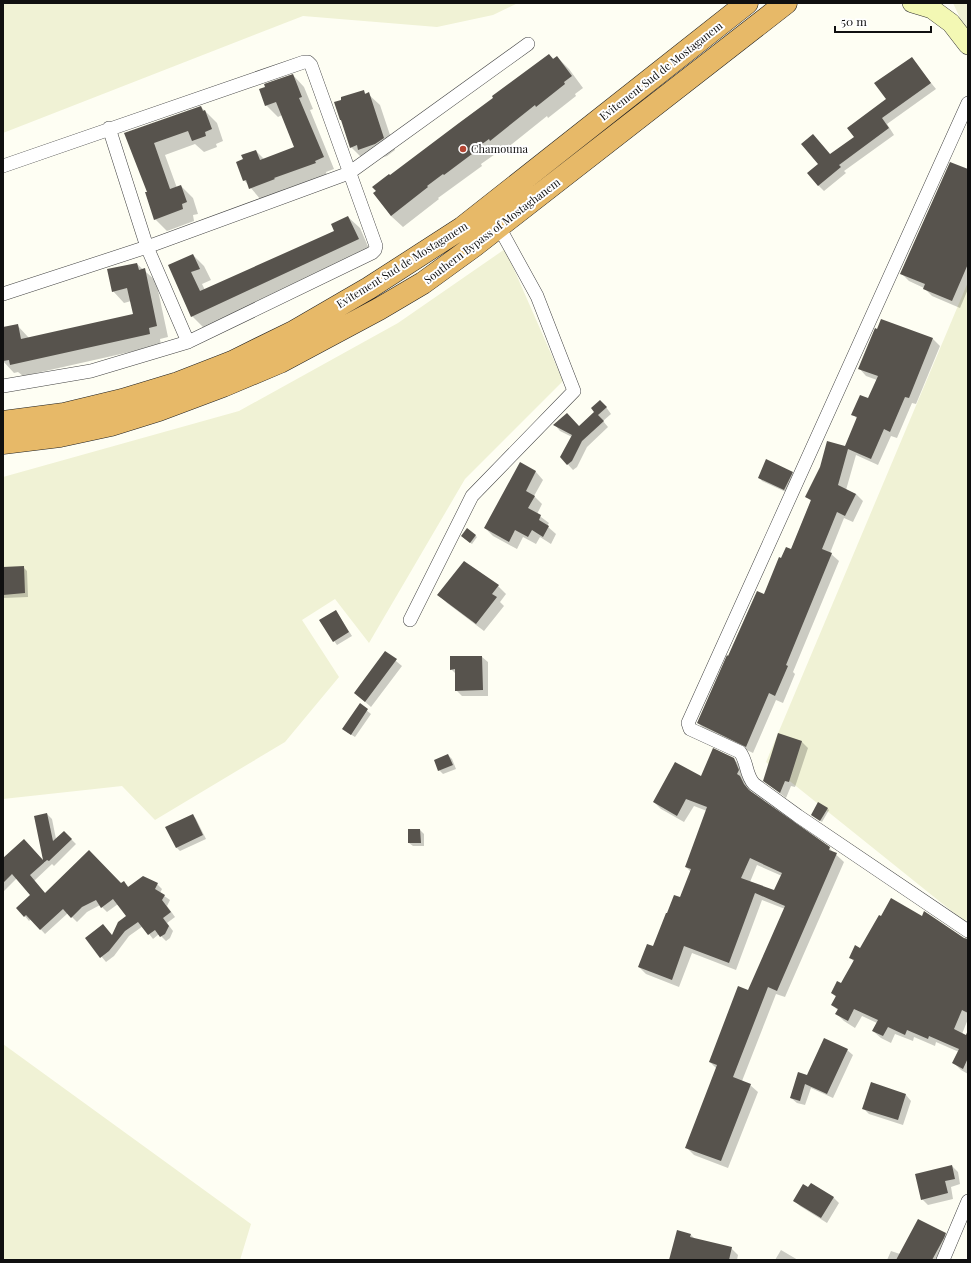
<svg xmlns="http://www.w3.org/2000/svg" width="971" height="1263" viewBox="0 0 971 1263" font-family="'Playfair Display',serif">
<rect width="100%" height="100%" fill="#fefef3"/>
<path fill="#f0f2d5" d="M3,3H518L493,15L437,27L303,16L3,133Z
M953,3H968V30L960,18Z
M505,249L563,381L465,479L369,643L335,599L302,620L339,677L285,742L155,820L122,786L3,799V477L239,411L398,323Z
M968,282V920L964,921L766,762Z
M3,1044L251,1224L240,1260H3Z"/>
<path fill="#0003" fill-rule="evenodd" d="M549,55L554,59L557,57L569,69L583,88L575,94L576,96L548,118L547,116L502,152L501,150L481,164L482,166L438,198L439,199L403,227L391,216L374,193L390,176Z
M911,58L936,89L887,124L894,135L844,171L846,173L824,191L818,185L831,155L855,138L887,100Z
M293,75L304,87L313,109L310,110L334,169L326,172L327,175L285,189V191L261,200L244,180V159L256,151L264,159L295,148L282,115L278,117L266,105Z
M363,91L366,94H368L380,105L395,150L387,156L371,161L363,159L351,147L343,123L341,120L343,100Z
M201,107L217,123L223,141L216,144L217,147L204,152L195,144L165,155L177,188L181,186L193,198L198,214L193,215L194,221L167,231L155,219L148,192L126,133Z
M968,171V289L960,308L932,296L924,288L909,281L902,274Z
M348,217L360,228L370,251L204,328L192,316L169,265L193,255L204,266L211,280L202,284L205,290L335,232Z
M137,264L156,281L168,337L160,339L161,345L23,376L18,372L14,373L3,361V328L17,325L29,338L134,315L131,301L124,303L113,291Z
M933,339L940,346L916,404L912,403L897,438L891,436L878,465L856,455L846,490L856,494L863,501L853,522L844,518L830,553L839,561L793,672L795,674L783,703L776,700L753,753L705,730L698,723L782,559L791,550L811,501L807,497L845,447L857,419L853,414L869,400L877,380L866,376L859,368Z
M606,407L611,414L603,421L608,427L587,447L577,467L573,470L561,457L572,437L560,431L555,425L579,427Z
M520,464L536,472L543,480L534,496L542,504L537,514L549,523L547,526L556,534L551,544L540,537L536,544L523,537L517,549L493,536L485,528Z
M792,473L796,476L788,493L762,481L759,477Z
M467,529L477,537L472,544L464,538Z
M23,567L27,571L28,597L4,598L3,597V568Z
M498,586L506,594L500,602L504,606L484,631L447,603L439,595Z
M336,611L352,636L337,645L320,621Z
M385,652L402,666L371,707L355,693Z
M482,657L488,662V696H462L456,690V674L451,669Z
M360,705L371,714L355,737L347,732Z
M779,735L802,742L808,748L795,787L791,786L786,798L764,781Z
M448,755L452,759L456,769L443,774L439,770Z
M734,759L742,767L751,792L829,848L844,862L785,997L776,994L742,1081L750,1085L758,1092L728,1168L694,1155L686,1147L717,1069L710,1062L749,992L785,909L762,900L736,970L692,953L679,987L646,974L639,967L653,947L668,914L681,899L691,872L686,867L707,811L694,806L684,822L661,809L654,802L702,778ZM757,865L782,876L775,892L750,882Z
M828,809L829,810L822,822L814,816Z
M47,814L52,819L56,839L64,832L76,844L54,866L52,864L34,881L46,894L121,884L124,883L129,887L157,884L162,889L160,893L170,900L167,906L175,917L167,923L173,931L170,938L166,941L159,934L153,939L143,926L129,936L114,956L106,962L86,938L112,936L128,916L118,904L107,912L100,905L87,912L77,922L68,913L45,934L31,919L29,921L18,908L31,895L17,878L3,892V862L29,845L45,863L35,817Z
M193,815L196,819L206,839L180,851L177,848Z
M420,830L424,834V846H413L409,843Z
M963,939L968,940V1019L962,1034L968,1037V1074L961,1070L954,1063L959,1052L936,1042L935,1046L914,1037L913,1041L895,1034L891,1043L881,1038L873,1031L877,1023L862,1016L855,1028L844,1021L837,1014L839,1011L832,1005L836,997L832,993L842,985L854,962L850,957L861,950Z
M847,1050L853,1055L833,1098L811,1088L805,1105L797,1103L791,1098L808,1077Z
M906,1095L911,1101L903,1125L869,1114L863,1108Z
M952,1166L958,1172L960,1184L951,1187L953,1199L928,1205L922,1199Z
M812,1184L834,1198L839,1203L827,1223L800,1206L794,1200L809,1189Z
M945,1234L950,1240L940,1260H887L891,1251L900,1254Z
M691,1235L695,1239L731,1248L738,1255L737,1260H670Z
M781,1250L798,1260H775Z"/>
<path fill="#57534d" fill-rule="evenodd" d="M549,54L553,59L557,56L572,76L564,82L565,84L536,107L535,105L490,141L489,139L471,152L472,154L444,175L443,174L427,186L428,187L391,216L373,193L376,191L372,187L389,174L390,175L459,123L493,98L492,96Z
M912,57L931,83L882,118L889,128L839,165L841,167L818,186L807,173L818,164L801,144L813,134L830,154L854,137L847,128L886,99L874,83Z
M293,74L302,97L299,98L324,157L315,161L316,163L274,178L275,179L249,189L246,180L243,181L236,162L243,159L241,155L256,150L260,160L294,147L276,102L265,106L259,89L265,87L264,84Z
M364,90L365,94L369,92L384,138L375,144L358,150L357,145L350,148L341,120H340L334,102L341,100V97Z
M201,106L203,111L205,110L212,129L205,132L206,136L192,141L188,131L154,143L170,189L181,185L187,202L182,204L183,209L154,220L145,192H147L124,133Z
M950,162L968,169V264L952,301L923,289L925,284L900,274Z
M348,216L359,239L191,317L168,265L193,254L200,269L191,272L200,291L334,231L331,224Z
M137,263L139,270L145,268L157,326L149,328L150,334L10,365L9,360L3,361V327L18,324L21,339L133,314L127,288L112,292L107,269Z
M881,319L933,338L909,398L905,397L890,432L884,429L871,459L848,449L838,485L856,494L845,516L837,512L822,549L832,553L786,665L788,666L775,696L769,693L746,747L697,723L727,655L728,656L757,591L764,594L779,557L781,558L786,547L791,549L811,500L805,497L820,467L827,441L845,446L857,417L851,415L860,395L868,398L878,376L858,369L875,328L877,329Z
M600,400L607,407L598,415L604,421L582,441L572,461L567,465L560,457L572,435L553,425L567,413L579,426L594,412L591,408Z
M766,459L793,472L784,490L758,478Z
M520,462L536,471L526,491L535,496L528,508L541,515L539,520L549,526L543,537L532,530L528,537L515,530L509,542L484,528Z
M467,528L476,535L470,543L461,536Z
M464,561L499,585L492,594L497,597L476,624L437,595Z
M24,566L25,593L3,595V567Z
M336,610L349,632L333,642L319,620Z
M385,651L397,659L365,702L354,693Z
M450,656H482L483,690L455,691V669L450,670Z
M360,703L368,709L351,735L342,729Z
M778,733L802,741L789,782L785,781L780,793L763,781Z
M713,748L734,758L739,770L737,774L740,776L744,784L749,790L830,847L829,850L837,853L777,991L768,987L733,1077L751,1084L721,1161L685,1148L717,1065L709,1062L738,986L748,990L785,906L755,893L729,963L684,946L672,980L638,967L647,944L653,946L666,913H667L674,895L680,897L691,869L685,867L707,807L686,799L677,816L653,802L675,762L701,776ZM750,858L782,873L774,890L741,878Z
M448,754L453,765L438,771L434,760Z
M818,802L828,808L820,821L811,815Z
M47,813L53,841L64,831L72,839L49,861L47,860L30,875L45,893L89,850L121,883L124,881L128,887L143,876L158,883L155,889L165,895L162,900L171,912L163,918L169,926L165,934L160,937L155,930L148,935L138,922L125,931L109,951L100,958L85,938L103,924L112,935L118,922L126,916L113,899L101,908L96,900L82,907L71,918L63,909L40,930L26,915L24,917L16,908L30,895L12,874L3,883V858L24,839L43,860L34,816Z
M193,814L203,835L176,848L165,827Z
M408,829H420L421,843H408Z
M891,898L922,916L924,911L964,938L968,939V1013L962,1010L954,1029L966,1035L968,1030V1058L963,1069L952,1063L959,1049L929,1036L928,1039L907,1030L905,1035L888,1027L883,1036L872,1031L878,1020L854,1009L848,1021L835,1014L838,1009L831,1005L836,996L831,993L837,981L841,983L854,960L849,958L855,945L860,948L879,915L881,916Z
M824,1038L848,1049L827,1094L805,1084L800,1101L790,1098L798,1072L807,1075Z
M871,1082L906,1094L898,1120L862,1109Z
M952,1165L955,1179L945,1181L948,1193L921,1200L915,1174Z
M811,1183L834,1197L821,1218L793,1201L803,1184L808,1187Z
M918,1219L946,1233L944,1238L932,1260H896Z
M677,1230L691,1234L690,1237L732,1247L729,1260H669Z"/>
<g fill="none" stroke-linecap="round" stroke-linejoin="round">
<defs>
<path id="street" d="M968,103L688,723L690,729L740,752C748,763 745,774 754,784L798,816L968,931
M109,128L147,247L188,342
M3,166L304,62H308L311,65L376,246L375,250L372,253L188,342L91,371L3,386
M3,294L147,247L349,173L528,44
M410,620L472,496L574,391L537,296L499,227
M943,1260L968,1201"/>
<path id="secondary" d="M912,3L932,9L951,23L968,45"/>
<path id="highway" d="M3,422L64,414L122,400L178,383L232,362L295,331L369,288L462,228L747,3
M3,443L60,436L111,425L159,410L223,386L280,362L379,309L423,283L474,246L786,3"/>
</defs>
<use href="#street" stroke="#434343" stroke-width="14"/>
<use href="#secondary" stroke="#323232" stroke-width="20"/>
<use href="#highway" stroke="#212121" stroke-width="23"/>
<use href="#street" stroke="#fff" stroke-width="13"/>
<use href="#secondary" stroke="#f3f8b4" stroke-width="19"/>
<use href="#highway" stroke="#e7b968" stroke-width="22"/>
</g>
<circle fill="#b44533" stroke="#fff" stroke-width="1.5" cx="463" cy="149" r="4"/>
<g text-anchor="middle" stroke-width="4" stroke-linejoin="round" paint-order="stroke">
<g font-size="11" fill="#101010" stroke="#fff">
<text transform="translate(661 71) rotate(-38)" y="4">Evitement Sud de Mostaganem</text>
<text transform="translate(492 231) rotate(-37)" y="4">Southern Bypass of Mostaghanem</text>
<text transform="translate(402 265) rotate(-32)" y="4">Evitement Sud de Mostaganem</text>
</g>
<g font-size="11" fill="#101010" stroke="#fff" text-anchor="start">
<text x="471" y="153">Chamouma</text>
</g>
</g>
<rect width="971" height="1263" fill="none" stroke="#101010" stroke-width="8"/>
<path d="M835 26v6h96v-6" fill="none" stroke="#101010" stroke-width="2"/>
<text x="841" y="26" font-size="12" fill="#101010" stroke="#ffffff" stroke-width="3" paint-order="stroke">50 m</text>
</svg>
